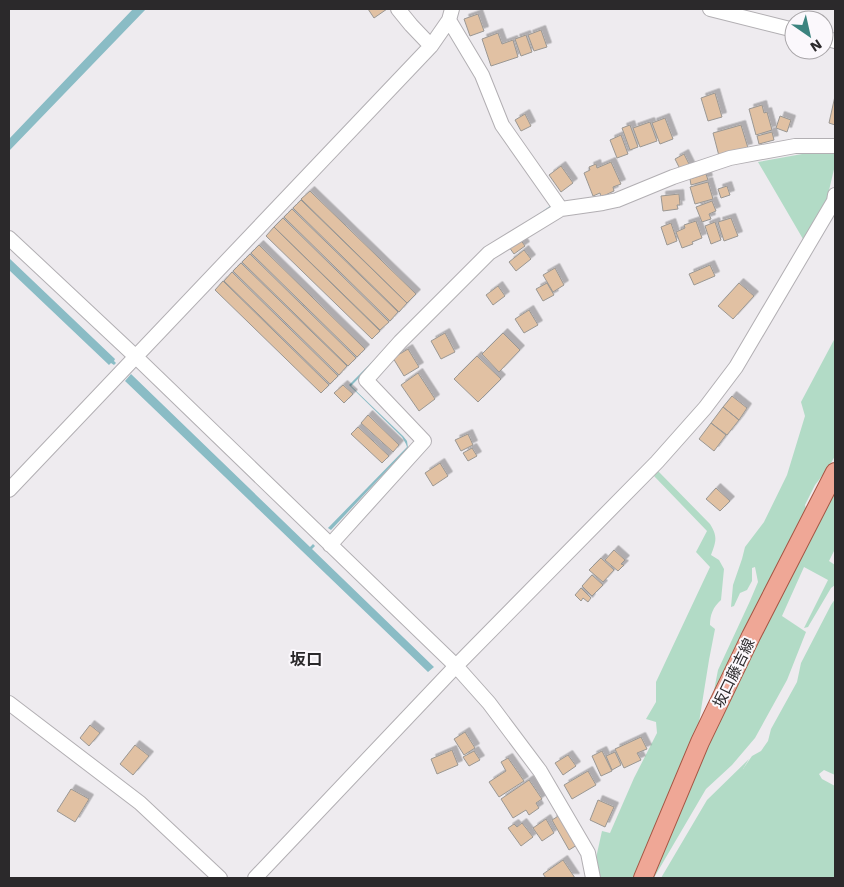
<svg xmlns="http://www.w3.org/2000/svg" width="844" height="887" viewBox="0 0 844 887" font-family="'Work Sans','Noto Sans JP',sans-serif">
<defs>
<filter id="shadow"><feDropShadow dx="4.5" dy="-4.5" stdDeviation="0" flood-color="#0004"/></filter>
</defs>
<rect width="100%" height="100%" fill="#eeebef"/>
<path fill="#b2dbc6" d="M802,154H835V165L826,203L803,239L758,162Z
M835,338V456L828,468L815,485L805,505L807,512L711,706L718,670L750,601L758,582L755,567L752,568V581L747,590L740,593L734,606L731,607L733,585L742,559L745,547L764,522L787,475L805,416L801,402Z
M658,471L710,524C718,537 716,541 711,555L719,560L724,569L721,600C713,607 710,615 710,625L715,629L709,660L696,741L636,878H600L596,858L602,831L610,833L634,778L657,733L656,722L646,719L656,702V682L710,567L696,552L707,531L654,476Z
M835,484V549L829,561L835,565V585L831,588L808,627L804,628L828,580L804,567L782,616L806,632L787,680L755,738L732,765L706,789L655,876L653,878H648L693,772Z
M835,599V775L824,770L819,774L822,779L835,786V878H661L707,800L749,759L743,769L752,756L761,751L768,741L771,729L797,682L801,663L831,605Z"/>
<path fill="#8abcc5" d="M133,9H146L9,151V139Z
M550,206L551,209L395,341L351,386L403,436L407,441L408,448L331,530L328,528L407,447L406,444L402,437L349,385L474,259Z
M9,258L115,359L114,361L116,363L114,365L111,363L109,365L9,270Z
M131,374L310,547L313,544L315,546L312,549L434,667L428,672L125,381Z"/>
<path fill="#e1c1a3" stroke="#9a9793" filter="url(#shadow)" d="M368,9H387L374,18Z
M478,14L484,31L470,36L464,19Z
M541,30L547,47L534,51L528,35Z
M498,33L502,44L513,40L518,57L491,66L482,39Z
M526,35L532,52L521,56L515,39Z
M715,93L722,117L708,121L701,98Z
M835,96V125L829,123Z
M762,105L764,113L767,112L772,130L756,135L749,109Z
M525,114L531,126L521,131L515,120Z
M780,116L791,120L787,132L776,128Z
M665,118L673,139L660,144L652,123Z
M650,122L657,141L640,147L633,128Z
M630,125L638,147L630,150L622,128Z
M741,125L748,148L719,156L713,133Z
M772,132L774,140L759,144L757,136Z
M621,135L628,154L617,158L610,140Z
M684,154L691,168L682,173L675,159Z
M611,162L621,184L613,187L614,191L601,197L600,193L593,196L584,173L590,170L589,167L596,164L597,168Z
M561,166L573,183L561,192L549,175Z
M706,174L708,180L691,185L690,179Z
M708,182L713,199L695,204L690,187Z
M727,186L730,195L721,198L718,189Z
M310,191L416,294L407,303L301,199Z
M679,194L680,205H677L678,209L663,211L661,196Z
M301,200L407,303L399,312L293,208Z
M712,201L716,211L709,214L711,219L702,222L696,207Z
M292,209L398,312L390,321L284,217Z
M283,218L389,322L380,330L274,227Z
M731,218L738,236L724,241L718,222Z
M696,221L702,238L692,242L693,244L682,248L676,232L685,228L684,225Z
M715,222L721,240L711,244L705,226Z
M671,223L677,241L667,245L661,227Z
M274,227L380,331L372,339L266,236Z
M520,239L525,246L514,254L509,247Z
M259,245L365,349L357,357L251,253Z
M524,250L531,259L516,271L509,262Z
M250,254L356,358L348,366L242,262Z
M241,263L347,366L339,375L233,271Z
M710,265L715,276L694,285L689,274Z
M555,268L564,285L553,292L543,275Z
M232,272L338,376L330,384L224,281Z
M223,281L329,385L321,393L215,290Z
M547,283L554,295L543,301L536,289Z
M739,283L754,296L733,319L718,306Z
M498,286L505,296L493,305L486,295Z
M529,310L538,325L524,333L515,319Z
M445,333L455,352L441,359L431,341Z
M503,333L520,350L499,372L482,354Z
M408,349L419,367L404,376L393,358Z
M477,356L501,379L478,402L454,379Z
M418,373L435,399L419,411L401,385Z
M343,385L353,394L344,403L334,393Z
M732,396L747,408L739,420L723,407Z
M723,407L739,420L727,435L711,423Z
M368,415L399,445L393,452L361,423Z
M711,423L726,435L714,451L699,439Z
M358,427L389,456L382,463L351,434Z
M468,434L473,445L461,451L455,440Z
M472,448L477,456L468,461L463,453Z
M440,463L448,476L433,486L425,473Z
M716,488L730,501L720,511L706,499Z
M614,550L625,560L621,564L624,565L618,571L605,560Z
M601,558L614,570L603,582L589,570Z
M592,575L603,585L592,596L582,586Z
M581,588L591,598L588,602L583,598L581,601L575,595Z
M90,725L100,733L89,746L80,738Z
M465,732L475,748L464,755L454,739Z
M641,737L647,749L637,753L641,760L624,768L615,749Z
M135,745L149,756L133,775L120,764Z
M452,750L458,765L437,774L431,759Z
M474,751L480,760L469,766L463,757Z
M602,751L612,771L601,776L592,756Z
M615,752L621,765L612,770L606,756Z
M568,755L576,766L563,775L555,763Z
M508,758L524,781L499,797L489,782L506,771L501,762Z
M588,771L596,785L572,799L564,785Z
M529,780L542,799L536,803L539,808L529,815L526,810L513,818L501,799Z
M71,789L89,799L75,822L57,811Z
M598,800L614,807L605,827L590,820Z
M560,815L577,845L569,850L552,820Z
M546,819L554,833L542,841L533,828Z
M522,823L533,837L521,846L508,828L514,824L517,827Z
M563,860L575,878H546L543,874Z"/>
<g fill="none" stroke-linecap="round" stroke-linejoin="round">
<defs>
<path id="minor" d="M398,9L411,25L431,46
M710,9L794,30
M449,20L482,75L502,125L561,209
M824,38L835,41
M9,238L135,356L456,666L489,703L540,771L588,853L593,878
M9,490L431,46L449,20L452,9
M330,545L424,441L366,380L400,342L489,253L561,209L603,203L617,200L673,177L730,158L795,146H835
M9,703L140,803L220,878
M255,878L456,666L657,462L705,408L736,367L834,201L835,195"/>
<path id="major" d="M643,878L700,742L751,636L835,472"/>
</defs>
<use href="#minor" stroke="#b2afb3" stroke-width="16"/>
<use href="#major" stroke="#a45543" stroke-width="20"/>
<use href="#minor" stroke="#fff" stroke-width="14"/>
<use href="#major" stroke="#efa796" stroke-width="18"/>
</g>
<g text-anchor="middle" stroke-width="4" stroke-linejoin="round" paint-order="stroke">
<g font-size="15" fill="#2b292b" stroke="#fbf8fc">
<text transform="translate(734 673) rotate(-64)" y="5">坂口藤吉線</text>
</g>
<g font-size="16" font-weight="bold" fill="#2b292b" stroke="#fbf8fc">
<text x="306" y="665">坂口</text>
</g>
</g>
<rect width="844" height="887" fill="none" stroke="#2b292b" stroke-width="20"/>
<g transform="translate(809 35) rotate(146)"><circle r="24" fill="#fbf8fc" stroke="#a8a5a8"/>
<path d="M0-4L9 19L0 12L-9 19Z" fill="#3c847f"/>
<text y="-8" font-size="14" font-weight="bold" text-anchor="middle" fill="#2b292b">N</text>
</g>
</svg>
